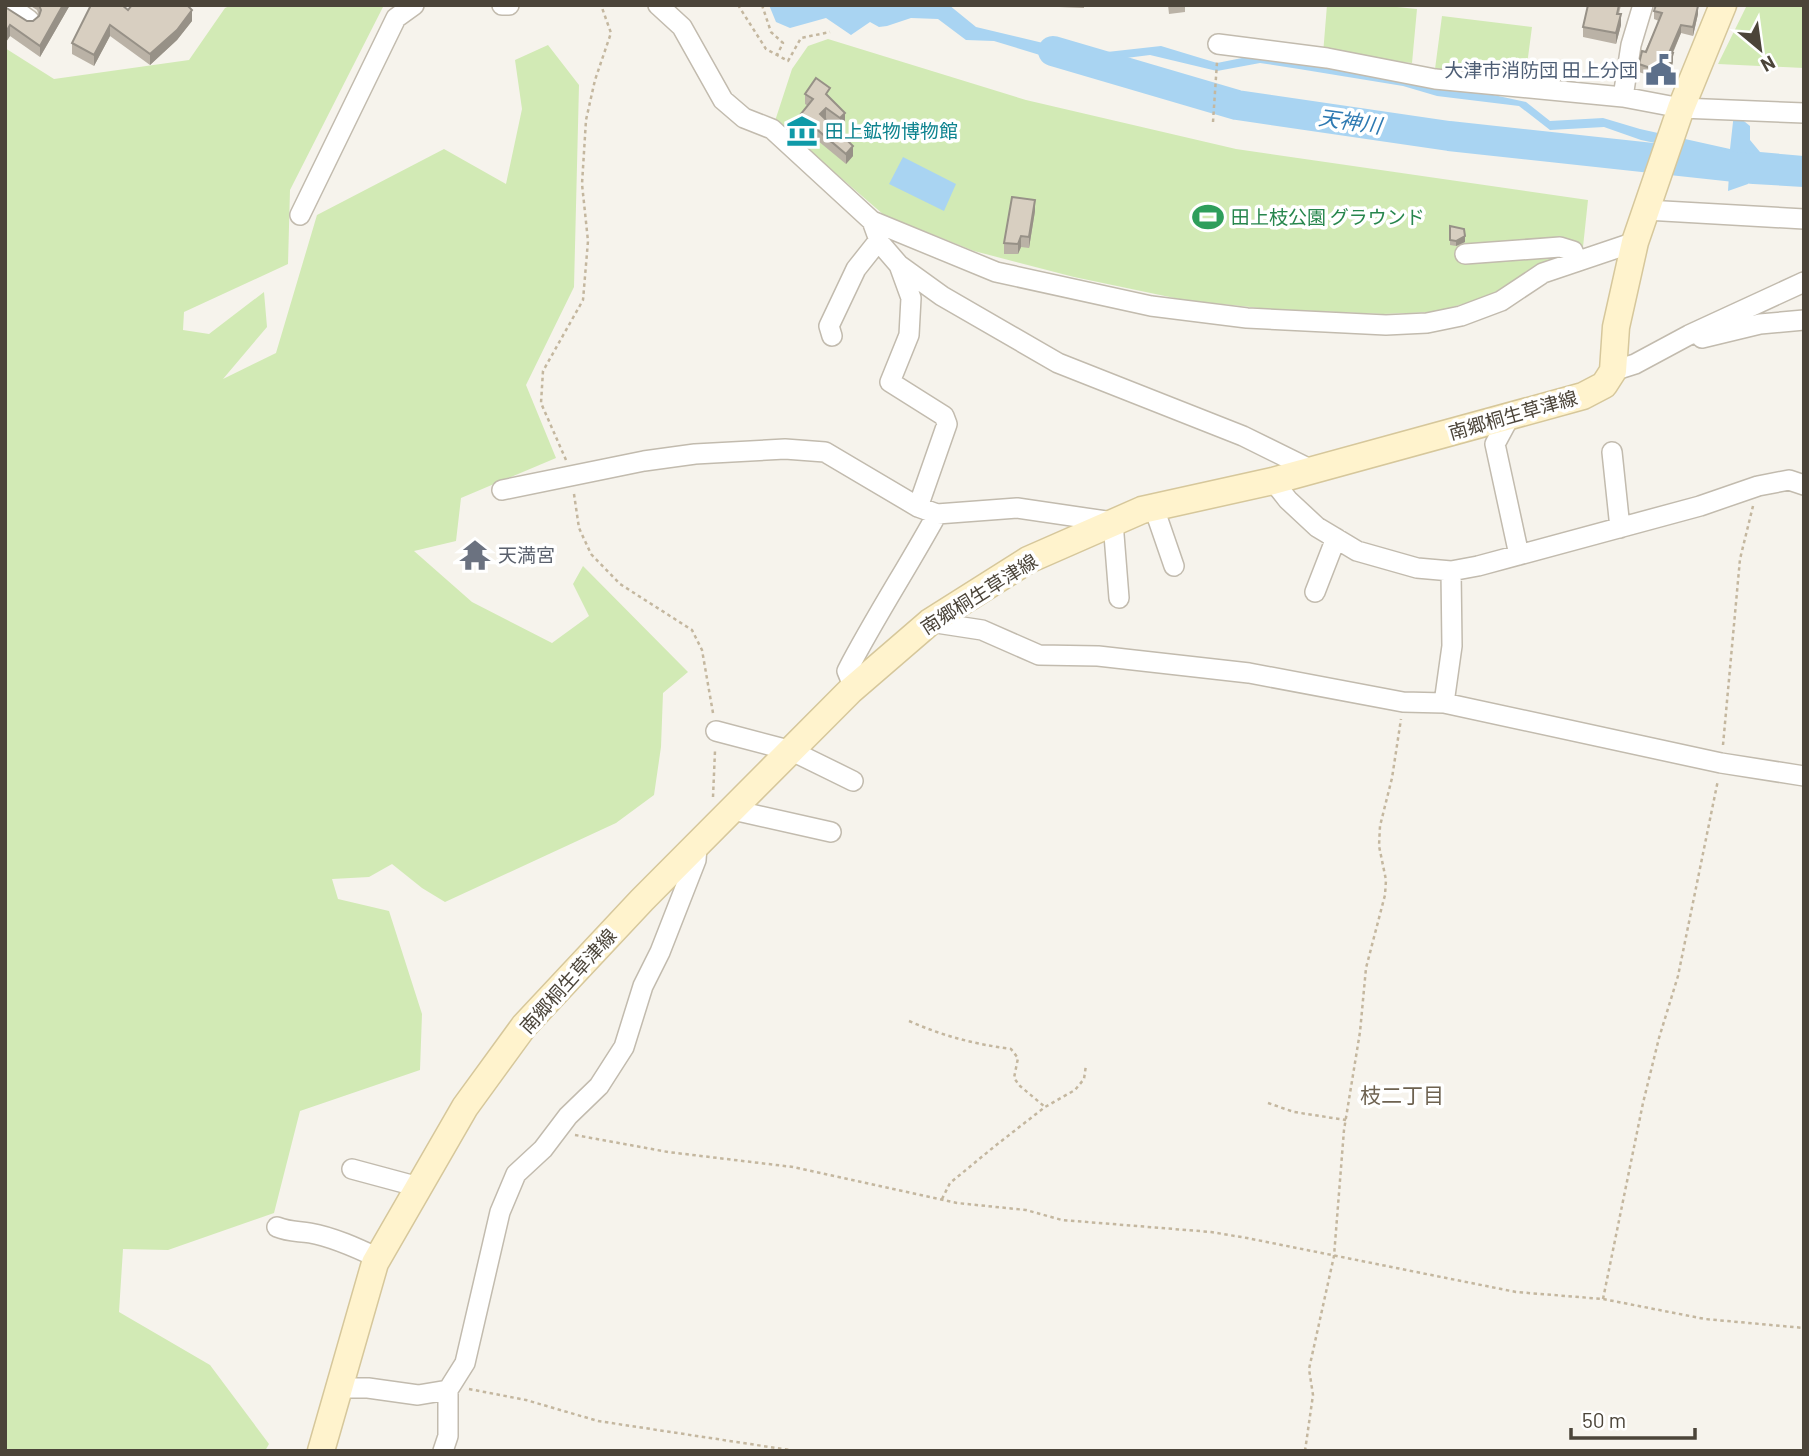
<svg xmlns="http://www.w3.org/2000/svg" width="1809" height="1456" viewBox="0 0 1809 1456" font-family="Barlow,'Noto Sans JP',sans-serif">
<rect width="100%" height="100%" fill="#f6f3ec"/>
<path fill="#d2eab5" d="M232,5H384L290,190L288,264L184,312L183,330L209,334L264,292L267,327L223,379L276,353L317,215L444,149L506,184L522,109L515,60L548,45L579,85L574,287L526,385L556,458L461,498L456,541L414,551L472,602L552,643L589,616L573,584L583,566L688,672L663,693L661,747L654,795L616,823L445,902L422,888L392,864L369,877L332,879L338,899L389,911L422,1014L420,1070L300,1111L274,1213L168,1250L123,1249L119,1312L210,1365L269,1444L265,1451H5V48L54,79L189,60L225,8Z
M1327,5H1377L1417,9L1412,63L1323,54Z
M1747,5H1804V68L1718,64Z
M1442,16L1532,27L1525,80L1435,69Z
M828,39L1026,100L1236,149L1588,200L1583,247L1536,265L1494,295L1435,312L1383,314L1269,309L1184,300L1074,277L974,251L884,215L775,121L792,69L808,46Z"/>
<path fill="#a9d4f2" d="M769,5H949L976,27L1089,54L1161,46L1217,63L1247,57L1321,67L1374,70L1450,90L1489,94L1526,102L1550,121L1603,118L1640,129L1730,149L1734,113L1750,126V140L1760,152L1804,156V163L1752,164L1748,184L1728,191L1730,159L1641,140L1604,127L1550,130L1519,106L1437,96L1403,86L1299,69L1260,63L1217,71L1150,55L1086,63L1053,59L994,41L966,40L938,19L911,18L887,26L879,27L870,22L851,35L826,18L790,28L776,22Z
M903,157L956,184L944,211L889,184Z"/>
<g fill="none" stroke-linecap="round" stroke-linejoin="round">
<path stroke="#a9d4f2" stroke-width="30" d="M1053,51L1237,105L1449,136L1754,169L1804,172"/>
<defs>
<path id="minor" d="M8,5L29,20
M502,5H509
M658,5L682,27L723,100L744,118L772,129L872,221L996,272L1151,306L1247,318L1386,325L1427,323L1461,316L1501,301L1543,273L1635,242
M1218,44L1327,58L1435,79L1623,97L1681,108L1804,113
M1623,97L1631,45L1643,5
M1646,210L1804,219
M300,215L396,18L414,5
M872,221L880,243L899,265L942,296L1058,363L1243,436L1312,470
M1465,254L1560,247L1573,251L1576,261
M899,265L911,298L909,335L890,382L944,416L947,424L918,507
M832,336L829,326L856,269L879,240
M1702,338L1760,324L1804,320
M1613,371L1635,364L1689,335L1804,282
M1510,416L1495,444L1519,555
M1612,452L1620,528
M1273,481L1288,500L1317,527L1357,551L1417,568L1451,571L1478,566L1700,506L1758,486L1789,480L1804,485
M502,490L644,461L695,454L785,449L825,452L918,507L937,514L1017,508L1113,522L1119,598
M1154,508L1174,566
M1315,592L1336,538
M930,622L982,630L1039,655L1098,656L1249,673L1403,702L1444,703L1721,763L1804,776
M854,688L847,671C875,617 908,567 937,514
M1444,703L1452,646L1451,571
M716,731L792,751L853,781
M733,810L831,832
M352,1169L419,1187
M277,1227C289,1232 298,1231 310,1233C333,1237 357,1248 378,1258
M340,1388H368L418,1395L448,1390
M443,1451L448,1436V1390L465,1363L500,1212L516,1174L543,1149L568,1116L599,1086L624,1047L643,986L660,952L696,860L697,846"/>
<path id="secondary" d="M321,1451L375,1263L465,1107L524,1026L642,900L850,691L930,622L1028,560L1142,510L1273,481L1583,396L1604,385L1613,371L1616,327L1635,242L1681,108L1723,5"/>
</defs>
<use href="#minor" stroke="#c2bbae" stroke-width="22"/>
<use href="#secondary" stroke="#d6c79b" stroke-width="29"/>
<path stroke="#c4b79f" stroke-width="2.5" stroke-dasharray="3.5 3.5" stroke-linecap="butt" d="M738,5L766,49L788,61L801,38L830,32
M762,5L771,32L783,43L777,55
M1213,122L1217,62
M566,460L541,403L543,371L583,300L588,241L582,184L586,120L595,80L611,33L601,5
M574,494L579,528L591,554L620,584L692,630L702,650L713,713
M1723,745L1740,559L1753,506
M713,797L715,751
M909,1021C943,1036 974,1044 1011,1049L1018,1058L1014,1078L1020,1086L1045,1107
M1268,1103L1294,1112L1346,1120
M575,1135L668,1152L793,1167L957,1203L1026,1210L1062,1220L1211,1232L1247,1238L1516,1292L1603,1299L1705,1319L1804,1328
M942,1199L950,1183L995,1146L1045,1107L1075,1090L1084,1079L1086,1065
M1603,1299L1643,1103L1659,1038L1678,976L1718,780
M469,1389L526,1400L598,1421L796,1451
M1305,1451L1313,1395L1309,1369L1334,1256L1344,1130L1360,1032L1366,968L1385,895L1386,880L1379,846L1380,826L1392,778L1401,719"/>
<use href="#minor" stroke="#fff" stroke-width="19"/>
<use href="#secondary" stroke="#fff3cd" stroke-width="26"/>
</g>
<path fill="#bab2a6" d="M29,5H70L40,57L10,36L6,42H5V7L27,21H33L39,16L37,10Z
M1059,5H1084V8L1059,7Z
M1168,5H1185V12L1169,14Z
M1588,5H1621L1619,14L1621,25L1616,44L1583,37V27Z
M128,10L192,21L177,40L150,65L110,36L94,66L72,54V43Z
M1654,11L1698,14L1693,36L1681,33L1673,53V62L1667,82L1639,72V64L1659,21L1654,19Z
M805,94L830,98L845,123L840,129L826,119L825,120L853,156L846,164L800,126V115L808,106L805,104Z
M1035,211L1029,248L1021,247L1018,254H1004V243Z
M1450,226L1465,242L1456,246L1450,245Z"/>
<path fill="#979187" d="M63,5H70L40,57V46Z
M1698,6V14L1693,36V27Z
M192,10V21L177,40L150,65V54Z
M1621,14V25L1616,44V33Z
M10,25V36L6,42V32Z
M110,25V36L94,66V55Z
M1681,25V33L1669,61V53Z
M1673,53V62L1667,82V74Z
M826,108V119L820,125V114Z
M845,113V123L840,129V118Z
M853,146V156L846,164V154Z
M1035,200V211L1029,248V237Z
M1021,236V247L1018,254V244Z
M1465,236V242L1456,246V241Z"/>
<path fill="#d8cfc1" stroke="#979187" stroke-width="2" d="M39,5H63L40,46L10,25L6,32L5,31V7L27,21H33L39,16L41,10Z
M91,5H122L128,10L132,5H187L192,10L177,30L150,54L110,25L94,55L72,43Z
M1588,5H1619L1617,14H1621L1616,33L1583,27Z
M1656,5L1698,6L1693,27L1681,25L1669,53H1673L1667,74L1639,64L1642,51L1646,52L1662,13L1654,11Z
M816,78L830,88L826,94L845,113L840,118L826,108L820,114L853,146L846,154L800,115L813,99L805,94Z
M1012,197L1035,200L1029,237L1021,236L1018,244L1004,243Z
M1450,226L1464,229L1465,236L1456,241L1450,240Z"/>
<defs>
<symbol id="civic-bare" viewBox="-9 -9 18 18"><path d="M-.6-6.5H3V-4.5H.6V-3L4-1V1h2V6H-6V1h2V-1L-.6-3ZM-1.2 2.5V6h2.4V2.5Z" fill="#5c6f8a" stroke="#fff" stroke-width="2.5" paint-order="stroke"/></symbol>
<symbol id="museum-bare" viewBox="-9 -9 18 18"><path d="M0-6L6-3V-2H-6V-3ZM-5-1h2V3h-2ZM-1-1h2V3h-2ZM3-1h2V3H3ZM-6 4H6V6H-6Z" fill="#0f9aa8" stroke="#fff" stroke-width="2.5" paint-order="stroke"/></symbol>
<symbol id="stadium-bare" viewBox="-9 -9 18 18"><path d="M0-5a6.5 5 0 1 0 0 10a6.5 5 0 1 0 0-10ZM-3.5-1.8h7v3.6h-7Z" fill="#2e9e5b" stroke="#fff" stroke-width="2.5" paint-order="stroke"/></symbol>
<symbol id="temple-bare" viewBox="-9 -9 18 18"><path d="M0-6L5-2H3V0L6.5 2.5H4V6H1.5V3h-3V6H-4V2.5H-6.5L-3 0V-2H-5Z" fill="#6b7280" stroke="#fff" stroke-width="2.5" paint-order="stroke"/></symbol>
</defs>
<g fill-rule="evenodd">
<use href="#civic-bare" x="1639" y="48" width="44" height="44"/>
<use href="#museum-bare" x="780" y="109" width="44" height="44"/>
<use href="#stadium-bare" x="1186" y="195" width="44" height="44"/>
<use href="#temple-bare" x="453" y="533" width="44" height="44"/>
</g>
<g text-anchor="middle" stroke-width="7" stroke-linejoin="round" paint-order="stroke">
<g font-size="19" fill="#4e5e75" stroke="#fff" text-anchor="end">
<text x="1638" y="77">大津市消防団 田上分団</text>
</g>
<g font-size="19" fill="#0d838f" stroke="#fff" text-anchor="start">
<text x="825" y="138">田上鉱物博物館</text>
</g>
<g font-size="19" fill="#27864d" stroke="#fff" text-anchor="start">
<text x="1231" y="224">田上枝公園 グラウンド</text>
</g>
<g font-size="19" fill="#4b4439" stroke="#fff">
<text transform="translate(1513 415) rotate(-16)" y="7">南郷桐生草津線</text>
<text transform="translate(979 594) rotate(-32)" y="7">南郷桐生草津線</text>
<text transform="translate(568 981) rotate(-48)" y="7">南郷桐生草津線</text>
</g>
<g font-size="19" fill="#5b616d" stroke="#fff" text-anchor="start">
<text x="498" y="562">天満宮</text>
</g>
<g font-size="21" font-style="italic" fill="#2e7ab2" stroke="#fff">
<text transform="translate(1350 122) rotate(8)" y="7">天神川</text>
</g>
<g font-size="21" fill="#6e6250" stroke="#fff">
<text x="1402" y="1103">枝二丁目</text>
</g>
</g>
<rect width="1809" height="1456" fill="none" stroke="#4b4439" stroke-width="14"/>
<g transform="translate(1760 49) rotate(151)" stroke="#ffffff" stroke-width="5" paint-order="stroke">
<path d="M0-5L12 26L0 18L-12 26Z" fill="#4b4439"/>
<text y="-10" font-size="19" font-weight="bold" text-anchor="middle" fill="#4b4439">N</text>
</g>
<path d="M1571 1428v10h124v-10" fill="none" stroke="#4b4439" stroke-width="3.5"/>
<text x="1582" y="1428" font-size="21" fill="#4b4439" stroke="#ffffff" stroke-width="5" paint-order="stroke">50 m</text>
</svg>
